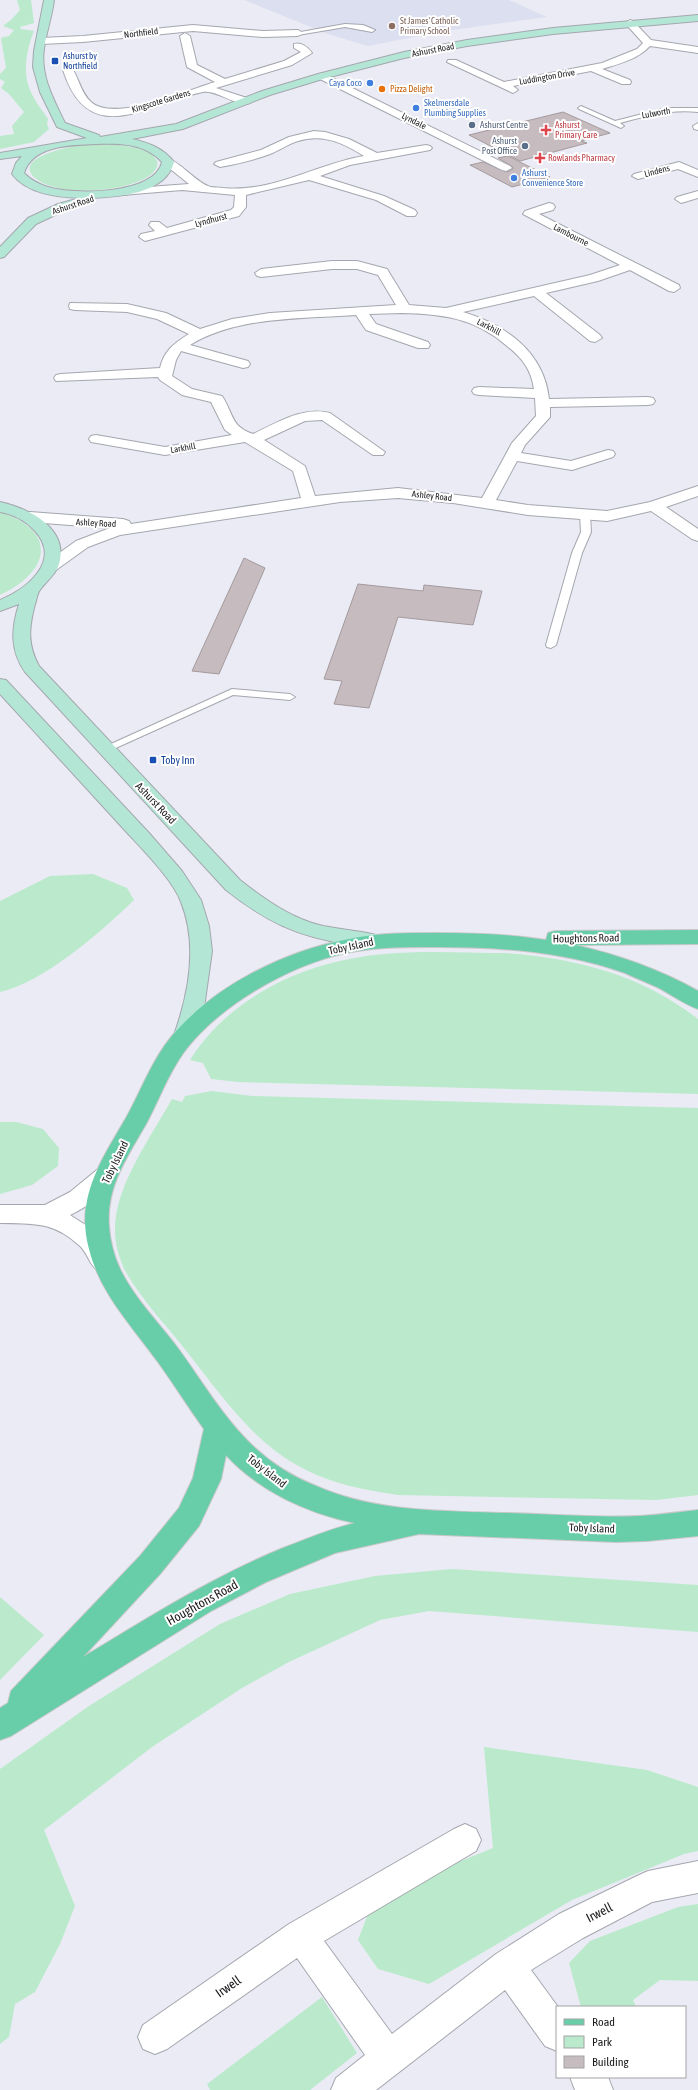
<svg xmlns="http://www.w3.org/2000/svg" width="698" height="2090" viewBox="0 0 698 2090" font-family="'Asap Condensed',sans-serif">
<rect width="100%" height="100%" fill="#eaebf4"/>
<path fill="#dcdfef" d="M244,0H509L547,17L445,31L368,46L328,34Z"/>
<path fill="#baeacb" d="M17,0H31L34,23L20,27L21,29L34,31C27,48 22,72 30,90C34,100 42,110 48,119L47,124L49,129L34,142L0,149V136L14,134L12,126L24,112L9,94L1,88L5,82L0,79V74L6,68L1,38L9,36L14,30L3,26L12,19L20,10Z
M85,144C101,144 150,143 157,161C159,168 153,173 149,176C126,192 56,198 34,177C13,156 75,146 85,144Z
M0,512C59,531 50,572 0,595Z
M93,874L127,888L134,900C101,932 44,982 0,992V901L50,876Z
M506,953C576,958 642,975 698,1019V1094L238,1082L211,1079L203,1063L190,1060C232,994 309,960 385,954C425,950 466,953 506,953Z
M212,1091L252,1096L698,1108V1495L656,1500L398,1495C365,1490 332,1484 302,1468C252,1442 219,1392 184,1348C165,1324 143,1301 127,1274C120,1262 115,1245 115,1231C114,1187 151,1137 172,1099L182,1102L185,1096Z
M0,1122H16L43,1129L59,1148L58,1166L32,1185L0,1194Z
M452,1569L698,1585V1632L429,1611L380,1620L289,1662L242,1688L152,1747L44,1830L75,1906L60,1944L35,1992L15,2004L9,2037L0,2044V1769L89,1706L220,1624L290,1594L375,1576Z
M0,1597L44,1635L0,1680Z
M484,1747L647,1770L698,1787V1851L684,1854L572,1900L429,1984L378,1969L358,1940L372,1904L434,1872L493,1848Z
M698,1904V1981L660,1980L633,2000L636,2007H581L569,1963L590,1941L678,1907Z
M322,1997L357,2053L310,2090H210L207,2084Z"/>
<path fill="#c6bcbf" stroke="#a49a9d" d="M563,112L610,133L581,141L587,143L520,161L469,135Z
M508,156L550,177L512,187L470,165L483,162L507,172L513,169V167L498,158Z
M244,558L265,568L219,674L192,671Z
M358,584L423,591L424,585L482,591L473,625L398,617L369,708L334,704L342,681L324,679Z"/>
<g fill="none" stroke-linecap="round" stroke-linejoin="round">
<defs>
<path id="lane" d="M345,24L363,25L375,30L372,32L345,27L298,35L295,33Z
M581,106L615,121L666,108H698V112C671,109 646,116 620,123L624,126L621,128L579,109L578,108Z
M585,511L590,514L591,532L582,553L556,645L551,648L547,647L546,645L572,553L581,532L580,514Z
M232,689L290,694L295,697L290,700L233,695L109,751H101L100,749Z"/>
<path id="street" d="M630,20L633,21L651,40L698,47V53L650,46C638,59 619,64 602,69L630,80L631,82L630,84H622L591,71L513,86L518,90L513,93L447,62L448,60H456L504,82L602,63L637,49L643,43L625,23Z
M193,25L263,31L298,30L303,33L298,36L263,37L193,31L83,42L41,44L36,41L41,38L83,36Z
M185,33L190,36L197,65L225,79L284,61L301,52L294,48V44C301,42 308,47 312,53L292,65L216,88L250,99L251,101L250,103C236,107 216,89 203,92C148,103 89,151 63,70L64,68H72C79,79 81,93 91,102C114,123 188,90 215,82L187,67L180,36Z
M322,73L510,166L512,168L506,171L502,170L318,78L317,76Z
M698,123V130L694,129L693,126Z
M314,131L325,132L349,139L377,153L426,145L430,146L432,148L430,150L350,165L320,176L384,196L415,210L417,213L415,216H407L376,200L309,180L246,195V207L239,216L145,241L139,237L141,234L155,231L149,225L151,222H159L167,228L231,210L234,207L235,195L182,190L122,195L116,192L122,189L189,184L164,164L162,162L168,159C179,161 195,181 208,186C211,188 218,187 223,188C273,193 316,164 364,156C344,143 322,133 298,141C288,144 280,150 270,154C254,160 237,164 220,167L214,164L216,162L261,150L289,137Z
M679,162L698,170V177L678,169L638,179L632,176L634,174Z
M698,191V198L681,203L675,199L677,197Z
M549,203L553,204L555,207L553,210L539,214L679,285L680,288L674,292L669,291L630,270L598,281L546,293L600,335L602,338L595,342L590,341L534,296L463,312C506,325 544,352 549,399L648,397L653,398L655,401L653,404L648,405L550,407V417L525,445L521,453L571,461L608,450L613,451L615,454L613,457L572,470L517,461L496,500L528,505L607,511L650,502L698,486V496L666,507L698,529V541L692,539L651,511L607,521L528,515L453,503L398,498L340,502L120,535L88,547L56,570H44L42,567L44,564L76,541L110,528L30,522L24,520L22,517L24,514L30,512L123,519L129,521L131,524L301,498L293,471L245,442L165,455L91,442L89,439L91,436L96,435L165,447L232,435L225,430L211,402L182,395L160,380L158,377L56,381L54,378L56,375L61,374L160,368C164,351 174,343 189,334L157,319L127,312L75,310L70,309L69,306L70,303L127,304L166,313L200,329L232,319L270,313L396,305L378,275L357,269H332L261,277L257,276L255,273L261,269L332,261H357L387,269L409,305L446,308L590,275L620,265L523,214L525,211ZM402,313C443,314 475,318 507,346C522,358 531,369 534,389L479,387L474,388L472,391L474,394L479,395L535,398L536,416L512,443L482,498L398,488L315,496L305,466L264,440L305,421L322,420L373,455H383L385,452L330,413C303,406 277,423 253,434C230,426 234,414 222,396L192,389L172,376L176,360L181,351L243,368L248,367L250,364L248,361L190,345C238,316 301,319 356,315L366,330L418,348H428L430,345L428,342L376,324L369,314Z
M106,1166L114,1169L118,1175C109,1192 87,1207 70,1215L98,1233L116,1262L113,1269C90,1277 92,1258 80,1246C53,1221 34,1224 0,1223V1205H45L70,1192L98,1169Z
M465,1824L476,1829L481,1840L476,1851L324,1941L392,2034L496,1954L559,1914L637,1876L648,1871L698,1861V1893L652,1902L583,1938L531,1970L558,2007L557,2051L545,2046L505,1990L376,2090H331L336,2078L365,2055L297,1958L167,2049L155,2054L143,2049L138,2037L143,2025L289,1924L454,1829Z
M570,2077H608L613,2090H575Z"/>
<path id="secondary" d="M44,0H54C52,17 46,33 44,49C40,76 54,100 65,123L99,135L100,137L176,124L262,91L318,74L404,52L467,40L553,28L698,15V21L553,34L467,46L404,58L326,78L270,95L183,129L132,139C149,143 163,148 174,162C166,194 118,197 91,198L90,202L66,210L36,224L4,257L0,258V247L28,218L58,204L80,198C57,197 27,194 12,174L16,163L22,156L0,159V153L87,138L57,127L40,92L33,67L34,51ZM95,144C119,143 145,143 162,162C155,195 73,195 48,187C38,184 31,180 24,173C33,145 71,145 95,144Z
M0,502C27,508 66,526 60,560C58,573 47,580 40,590C37,593 37,600 35,604C29,627 27,644 39,666L240,880C265,900 292,919 323,926C343,930 363,931 381,936L384,941L381,946C370,949 359,946 348,944C298,937 265,921 226,890L25,672C10,650 11,629 19,604L0,611V600C27,589 62,561 35,531C26,521 13,514 0,512Z
M0,679L6,680L149,833L182,871L201,900L209,926L212,951L203,1015L193,1041L185,1043L177,1041L174,1035C189,993 198,944 181,902C173,879 138,845 121,826C81,782 40,738 0,694Z"/>
<path id="primary" d="M698,930V944L575,945C619,955 659,969 698,991V1009C684,1004 672,995 659,988C648,983 636,978 625,973C564,951 499,947 435,947C405,947 375,947 346,953C290,965 219,1005 184,1052C168,1074 159,1100 146,1124C127,1157 106,1187 109,1226C110,1241 114,1256 120,1269C134,1298 158,1322 177,1347C202,1381 223,1418 254,1447C272,1464 293,1477 316,1486C374,1512 443,1511 506,1513C550,1514 595,1518 639,1516C659,1515 678,1512 698,1510V1536L647,1541L616,1542L419,1534L335,1553L266,1582L211,1611L11,1736L0,1740V1708L8,1703L11,1691L140,1556L179,1508L193,1478L204,1429C188,1407 174,1384 158,1362C132,1326 100,1293 89,1249C75,1198 101,1161 126,1118C141,1091 152,1060 172,1036C215,985 285,951 349,939C377,933 406,933 435,933C472,933 509,934 546,940L548,933L555,931ZM226,1455C259,1491 307,1513 355,1523C330,1529 307,1539 283,1548C210,1578 150,1617 83,1657L160,1574L199,1526L221,1479Z"/>
</defs>
<use href="#lane" stroke="#a5a7af" stroke-width="2"/>
<use href="#street" stroke="#a5a7af" stroke-width="2"/>
<use href="#secondary" stroke="#a5a7af" stroke-width="2"/>
<use href="#primary" stroke="#c8c8c9" stroke-width="2"/>
<use href="#lane" fill="#fff" fill-rule="evenodd"/>
<use href="#street" fill="#fff" fill-rule="evenodd"/>
<use href="#secondary" fill="#b3e6d4" fill-rule="evenodd"/>
<use href="#primary" fill="#67cea9" fill-rule="evenodd"/>
</g>
<circle fill="#8d6e63" stroke="#fff" stroke-width="1.5" cx="392" cy="26" r="4"/>
<g fill="#1a4fb4" stroke="#fff" stroke-width="1.5">
<rect x="51" y="57" width="8" height="8" rx="2"/>
<rect x="149" y="756" width="8" height="8" rx="2"/>
</g>
<g fill="#3f7fe0" stroke="#fff" stroke-width="1.5">
<circle cx="370" cy="83" r="4"/>
<circle cx="416" cy="108" r="4"/>
<circle cx="514" cy="178" r="4"/>
</g>
<circle fill="#e8710a" stroke="#fff" stroke-width="1.5" cx="382" cy="89" r="4"/>
<g fill="#5c6f8a" stroke="#fff" stroke-width="1.5">
<circle cx="472" cy="125" r="4"/>
<circle cx="525" cy="146" r="4"/>
</g>
<g fill="#e0444e" stroke="#fff" stroke-width="1.5">
<path d="M544 124h4v4h4v4h-4v4h-4v-4h-4v-4h4z"/>
<path d="M538 152h4v4h4v4h-4v4h-4v-4h-4v-4h4z"/>
</g>
<g text-anchor="middle" stroke-width="4" stroke-linejoin="round" paint-order="stroke">
<g font-size="9" fill="#785e54" stroke="#fff" text-anchor="start">
<text x="400" y="24">St James' Catholic<tspan x="400" dy="10">Primary School</tspan></text>
</g>
<g font-size="9" fill="#1a1a1d" stroke="#fff">
<text transform="translate(141 33) rotate(-7)" y="3">Northfield</text>
<text transform="translate(433 50) rotate(-11)" y="3">Ashurst Road</text>
<text transform="translate(547 77) rotate(-10)" y="3">Luddington Drive</text>
<text transform="translate(161 101) rotate(-17)" y="3">Kingscote Gardens</text>
<text transform="translate(656 113) rotate(-10)" y="3">Lulworth</text>
<text transform="translate(414 121) rotate(27)" y="3">Lyndale</text>
<text transform="translate(657 171) rotate(-15)" y="3">Lindens</text>
<text transform="translate(73 205) rotate(-18)" y="3">Ashurst Road</text>
<text transform="translate(211 220) rotate(-15)" y="3">Lyndhurst</text>
<text transform="translate(571 235) rotate(27)" y="3">Lambourne</text>
<text transform="translate(489 327) rotate(28)" y="3">Larkhill</text>
<text transform="translate(183 448) rotate(-10)" y="3">Larkhill</text>
<text transform="translate(432 496) rotate(6)" y="3">Ashley Road</text>
<text transform="translate(96 523) rotate(3)" y="3">Ashley Road</text>
</g>
<g font-size="9" fill="#164399" stroke="#fff" text-anchor="start">
<text x="63" y="59">Ashurst by<tspan x="63" dy="10">Northfield</tspan></text>
</g>
<g font-size="9" fill="#366cbe" stroke="#fff" text-anchor="start">
<text x="362" y="86" text-anchor="end">Caya Coco</text>
<text x="424" y="106">Skelmersdale<tspan x="424" dy="10">Plumbing Supplies</tspan></text>
<text x="522" y="176">Ashurst<tspan x="522" dy="10">Convenience Store</tspan></text>
</g>
<g font-size="9" fill="#c56008" stroke="#fff" text-anchor="start">
<text x="390" y="92">Pizza Delight</text>
</g>
<g font-size="9" fill="#4e5e75" stroke="#fff" text-anchor="start">
<text x="480" y="128">Ashurst Centre</text>
<text x="517" y="144" text-anchor="end">Ashurst<tspan x="517" dy="10">Post Office</tspan></text>
</g>
<g font-size="9" fill="#be3a42" stroke="#fff" text-anchor="start">
<text x="555" y="128">Ashurst<tspan x="555" dy="10">Primary Care</tspan></text>
<text x="548" y="161">Rowlands Pharmacy</text>
</g>
<g font-size="11" fill="#164399" stroke="#fff" text-anchor="start">
<text x="161" y="764">Toby Inn</text>
</g>
<g font-size="11" fill="#1a1a1d" stroke="#fff">
<text transform="translate(156 803) rotate(46)" y="4">Ashurst Road</text>
<text transform="translate(586 938) rotate(-1)" y="4">Houghtons Road</text>
<text transform="translate(351 946) rotate(-12)" y="4">Toby Island</text>
<text transform="translate(115 1162) rotate(-64)" y="4">Toby Island</text>
<text transform="translate(267 1471) rotate(38)" y="4">Toby Island</text>
<text transform="translate(592 1528) rotate(2)" y="4">Toby Island</text>
</g>
<g font-size="13" fill="#1a1a1d" stroke="#fff">
<text transform="translate(202 1602) rotate(-29)" y="5">Houghtons Road</text>
<text transform="translate(599 1912) rotate(-27)" y="5">Irwell</text>
<text transform="translate(228 1986) rotate(-35)" y="5">Irwell</text>
</g>
</g>
<rect x="556" y="2006" width="130" height="72" fill="#ffffff" stroke="#a3a3a5"/>
<rect x="564" y="2019" width="20" height="6" fill="#67cea9" stroke="#a3a3a5"/>
<text x="592" y="2026" font-size="12" fill="#1a1a1d">Road</text>
<rect x="564" y="2036" width="20" height="12" fill="#baeacb" stroke="#a3a3a5"/>
<text x="592" y="2046" font-size="12" fill="#1a1a1d">Park</text>
<rect x="564" y="2056" width="20" height="12" fill="#c6bcbf" stroke="#a3a3a5"/>
<text x="592" y="2066" font-size="12" fill="#1a1a1d">Building</text>
</svg>
